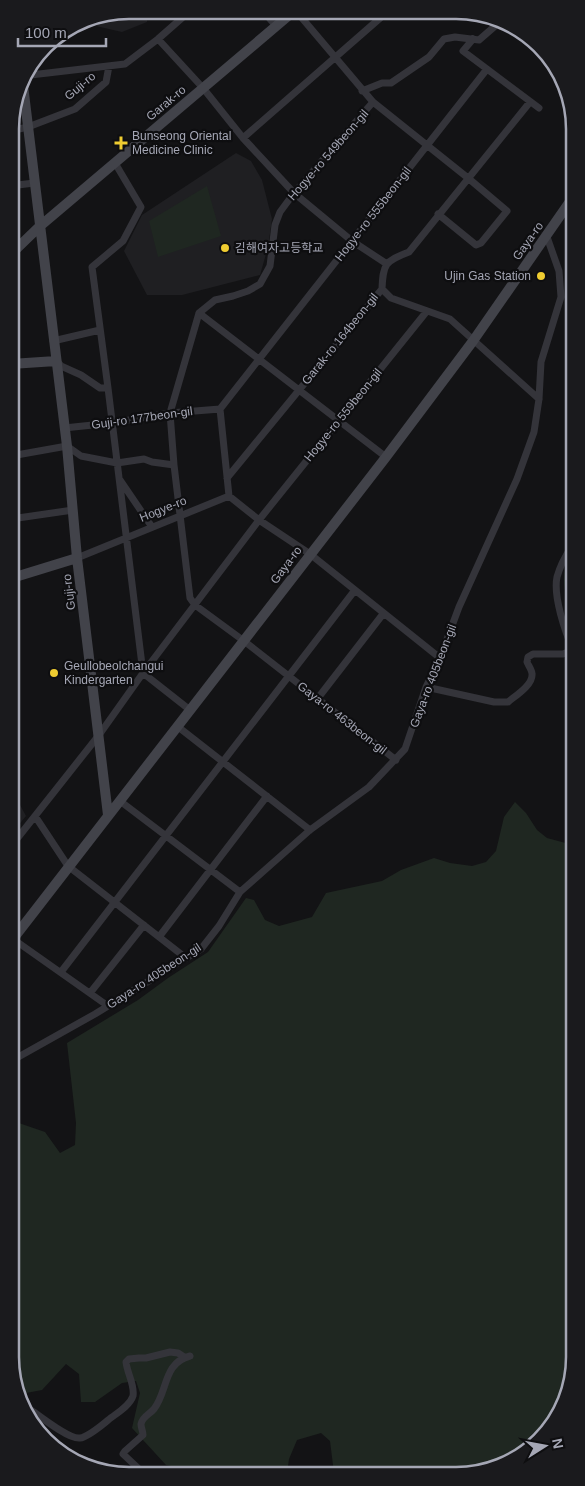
<svg xmlns="http://www.w3.org/2000/svg" width="585" height="1486" viewBox="0 0 585 1486" font-family="Arial,'Noto Sans KR',sans-serif">
<rect width="100%" height="100%" fill="#131315"/>
<path fill="#1f1f22" d="M128,10H148L147,22L122,32L78,22L83,19Z
M236,153L251,161L262,180L272,219L268,247L260,275L182,295H147L124,251L142,215Z
M12,790L26,816L12,833Z"/>
<path fill="#1f2721" d="M207,186L221,236L158,257L149,221Z
M572,555L573,617C565,596 558,574 572,555Z
M515,802L526,813L537,830L547,838L573,845L575,1365L566,1403L546,1435L487,1472H418L412,1470L403,1472L334,1473L330,1441L321,1433L297,1440L289,1459L287,1473H205L166,1465L132,1428L140,1393L136,1381L122,1383L95,1402H81L79,1374L66,1364L42,1390L26,1393L14,1380L13,1121L45,1132L60,1153L75,1145L76,1123L67,1043L138,1000L168,978L208,952L246,898L254,900L265,920L279,926L312,917L326,893L382,881L401,870L434,858L450,863L472,866L486,862L496,851L504,817Z"/>
<g fill="none" stroke-linecap="round" stroke-linejoin="round">
<path stroke="#34343a" stroke-width="7" d="M263,11L276,26
M296,11L373,102L468,178L507,211L481,243L476,245L438,214
M158,39L203,88L243,138L294,193L352,241L387,264
M473,39L463,51L539,108
M22,76L125,64L158,39L191,10
M362,91L382,83H391L429,57L444,39L455,37L479,40L494,27
M373,102L294,193L280,212L275,225L270,266L260,284L248,291L233,296L215,300L199,313L170,413L174,465L190,598L195,605L244,641L396,760
M530,102L409,252C385,261 383,264 382,289L391,298L450,319L539,399
M10,131L28,127L75,109L106,82L109,66
M243,138L387,12
M115,163L141,207L123,241L92,267L108,388L143,673L190,710
M10,186L34,183
M11,198L16,186
M199,313L386,457
M53,341L100,330
M57,361L61,366L81,375L100,388H108
M64,428L112,423L170,413L220,409
M11,456L67,446L81,456L117,463L144,459L152,462L174,465
M227,478L382,289
M120,480L152,527
M229,496L220,409L487,69
M11,519L73,510
M572,546C566,555 560,566 557,577C553,596 565,632 573,649
M77,558L229,496L259,520L310,554L440,658
M426,687L494,702H508C515,696 533,685 532,674C532,670 528,665 527,662L528,657L533,654H563L573,650
M318,698L383,614
M177,726L310,830
M120,801L240,892
M12,845L35,816
M159,937L267,796
M13,939L108,1006
M186,958L68,866L35,816L99,735L143,673L259,520L427,311
M61,972L355,590
M90,993L144,925
M13,1060L95,1014L201,949L219,926L240,892L310,830L369,787L405,749L426,687L440,658L459,607L517,479L534,432L539,399L541,362L561,297L559,271L547,237
M25,1407H27C37,1414 69,1440 80,1438C89,1437 104,1423 112,1417C119,1412 130,1405 133,1396C135,1385 127,1373 126,1362L129,1359L139,1358H146L170,1352L178,1353L184,1357
M141,1474L139,1469L123,1454L125,1451L143,1435C143,1431 141,1428 141,1424C142,1417 150,1414 154,1409C168,1391 163,1363 190,1356"/>
<path stroke="#42434a" stroke-width="10" d="M22,77L67,446L77,558L108,815
M11,254L39,227L294,11
M11,364L56,361
M12,578L77,558
M13,939L386,457L473,341L571,200
M41,1435L50,1444"/>
</g>
<g fill="#efcc31" stroke="#0e0e10" stroke-width="2">
<path d="M118.5 135.5h5v5h5v5h-5v5h-5v-5h-5v-5h5z"/>
<circle cx="225" cy="248" r="5"/>
<circle cx="541" cy="276" r="5"/>
<circle cx="54" cy="673" r="5"/>
</g>
<g text-anchor="middle" stroke-width="4.5" stroke-linejoin="round" paint-order="stroke">
<g font-size="12" fill="#a5a7b5" stroke="#0e0e10">
<text transform="translate(80 86) rotate(-40)" y="4">Guji-ro</text>
<text transform="translate(166 103) rotate(-40)" y="4">Garak-ro</text>
<text transform="translate(328 155) rotate(-49)" y="4">Hogye-ro 549beon-gil</text>
<text transform="translate(373 214) rotate(-52)" y="4">Hogye-ro 555beon-gil</text>
<text transform="translate(528 241) rotate(-55)" y="4">Gaya-ro</text>
<text transform="translate(340 339) rotate(-51)" y="4">Garak-ro 164beon-gil</text>
<text transform="translate(343 415) rotate(-51)" y="4">Hogye-ro 559beon-gil</text>
<text transform="translate(142 418) rotate(-8)" y="4">Guji-ro 177beon-gil</text>
<text transform="translate(163 509) rotate(-22)" y="4">Hogye-ro</text>
<text transform="translate(286 565) rotate(-53)" y="4">Gaya-ro</text>
<text transform="translate(69 592) rotate(-97)" y="4">Guji-ro</text>
<text transform="translate(433 676) rotate(-69)" y="4">Gaya-ro 405beon-gil</text>
<text transform="translate(342 718) rotate(38)" y="4">Gaya-ro 463beon-gil</text>
<text transform="translate(154 976) rotate(-33)" y="4">Gaya-ro 405beon-gil</text>
</g>
<g font-size="12" fill="#a5a7b5" stroke="#0e0e10" text-anchor="start">
<text x="132" y="140">Bunseong Oriental<tspan x="132" dy="14">Medicine Clinic</tspan></text>
<text x="235" y="252">김해여자고등학교</text>
<text x="531" y="280" text-anchor="end">Ujin Gas Station</text>
<text x="64" y="670">Geullobeolchangui<tspan x="64" dy="14">Kindergarten</tspan></text>
</g>
</g>
<path d="M0 0H585V1486H0ZM129 19H456A110 110 0 0 1 566 129V1357A110 110 0 0 1 456 1467H129A110 110 0 0 1 19 1357V129A110 110 0 0 1 129 19Z" fill="#1a1a1d" fill-rule="evenodd"/>
<path fill="none" stroke="#a5a7b5" stroke-width="2.5" d="M129 19H456A110 110 0 0 1 566 129V1357A110 110 0 0 1 456 1467H129A110 110 0 0 1 19 1357V129A110 110 0 0 1 129 19Z"/>
<g transform="translate(545 1446) rotate(79)" stroke="#0e0e10" stroke-width="4" paint-order="stroke">
<path d="M0-4L9 19L0 12L-9 19Z" fill="#a5a7b5"/>
<text y="-8" font-size="14" font-weight="bold" text-anchor="middle" fill="#a5a7b5">N</text>
</g>
<path d="M18 38v8h88v-8" fill="none" stroke="#a5a7b5" stroke-width="2.5"/>
<text x="25" y="38" font-size="15" fill="#a5a7b5" stroke="#0e0e10" stroke-width="4" paint-order="stroke">100 m</text>
</svg>
